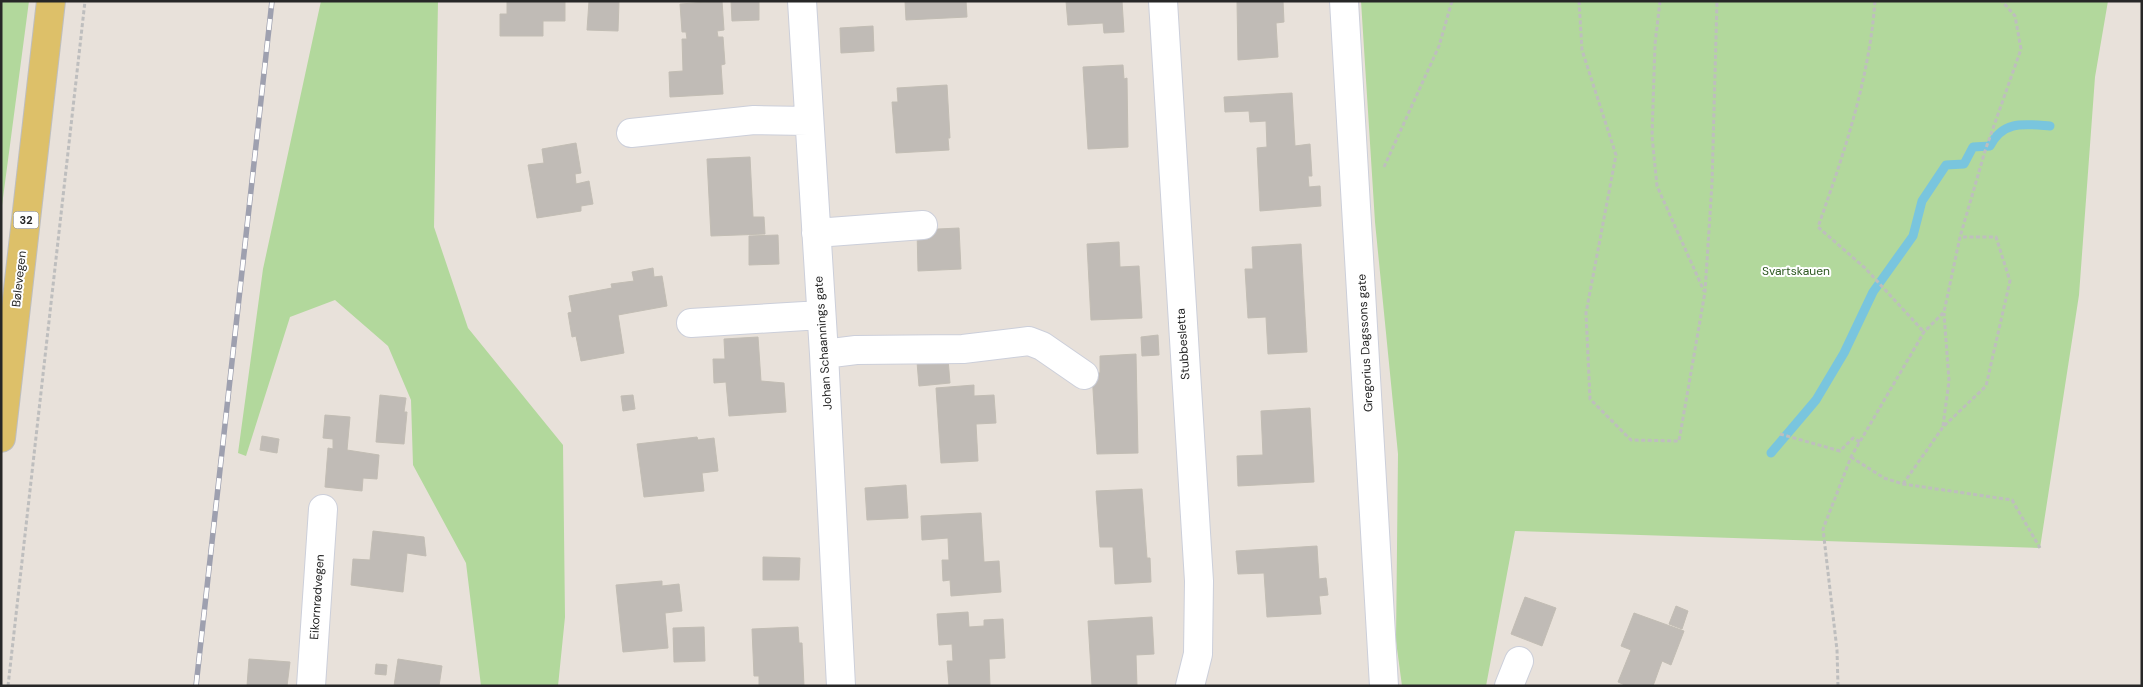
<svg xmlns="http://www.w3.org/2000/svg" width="2143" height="687" viewBox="0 0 2143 687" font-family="'DM Sans',sans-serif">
<rect width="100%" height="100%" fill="#e8e1da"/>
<path fill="#b2d89c" d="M1,1H29L1,213Z
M321,1H438L434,227L468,328L563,445L565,617L558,686H481L466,563L413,465L411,400L388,346L335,300L290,317L246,456L238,453L263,269Z
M1361,1H2108L2095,77L2079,295L2040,548L1515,531L1486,686H1402L1396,641L1398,454L1375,222Z"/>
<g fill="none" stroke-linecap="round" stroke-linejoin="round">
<path stroke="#79c5de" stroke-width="9" d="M1771,453L1816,400L1844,353L1873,292L1913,236L1922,201L1946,165L1964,164L1973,147L1990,146C2003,120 2024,124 2050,126"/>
</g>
<path fill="#c0bbb6" stroke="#c2bdb4" d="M507,1H565V21H543V36H500V14H507Z
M589,1H619L618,31L587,30Z
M722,1L724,30L717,31L718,37H723L725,64L721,65L723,94L670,97L669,72L683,71L682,39H687L686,32H682L680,4Z
M731,1H759V20L732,21Z
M905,1H966L967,17L906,20Z
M1066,1H1122L1124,32L1104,33L1103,23L1068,25Z
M1237,1H1283L1284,22L1276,23L1278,57L1238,60Z
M873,26L874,51L841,53L840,28Z
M1123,65L1124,79L1127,78L1128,147L1088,149L1083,67Z
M947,85L950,138H948L949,150L896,153L892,102H898L897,88Z
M1292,93L1295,146L1310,144L1312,176H1308L1309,187L1320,186L1321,206L1260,211L1257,148L1267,147L1266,121L1250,122L1249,111L1225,112L1224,97Z
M576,143L581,173L575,174L576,184L589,181L593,204L581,206V211L537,218L528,165L544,163L542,149Z
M750,157L753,217H764L765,234L711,236L707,159Z
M959,228L961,269L918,271L917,230Z
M778,235L779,264L749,265V236Z
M1119,242L1120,267L1139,266L1142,318L1091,320L1087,244Z
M1301,244L1307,352L1268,354L1266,317L1248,318L1245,269H1253L1252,247Z
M653,268L654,277L662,276L667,306L618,315L624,353L581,361L576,336L572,337L568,313L572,312L569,296L612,288L611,284L634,281L632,272Z
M1158,335L1159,355L1142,356L1141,337Z
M758,337L761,381L784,383L786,412L729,416L726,382L714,383L713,359H725L724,339Z
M1136,354L1138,453L1097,454L1092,373H1100V356Z
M948,359L950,383L919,386L917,362Z
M974,385V396L994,395L996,423L976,424L978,461L941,463L936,388Z
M380,395L406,398L404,412H407L404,444L376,442Z
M633,395L635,409L623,411L621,396Z
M1310,408L1314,482L1238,486L1237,456L1263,455L1261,411Z
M325,415L350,417L347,450L379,455L377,479L363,478L362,491L325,487L328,448L333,449V439L323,438Z
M262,436L279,439L277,453L260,450Z
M697,437L698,440L714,438L718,471L702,473L704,491L644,497L637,444Z
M906,485L908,518L867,520L865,488Z
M1142,489L1147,558H1150L1151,582L1115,584L1113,547H1100L1096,491Z
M981,513L984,562L999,561L1001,592L951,596L950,580L943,581L942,560H949L948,538L922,540L921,516Z
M373,531L424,537L426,556L407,553L403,592L351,585L353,559L370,560Z
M1317,546L1319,579L1326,578L1328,595L1319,596L1321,614L1267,617L1264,573L1238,574L1236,551Z
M763,557L800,558L799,580H763Z
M662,581V586L679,584L682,611L665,613L668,648L623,652L616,585Z
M1525,597L1556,608L1542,646L1511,634Z
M1676,606L1688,611L1682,629L1669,624Z
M968,612L969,627L984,626V620L1003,619L1005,658L989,659L990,686H949L947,661H953L952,644L939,645L937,614Z
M1634,613L1684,631L1671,665L1662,661L1653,686H1627L1618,682L1631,650L1621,646Z
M1152,617L1154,654L1136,655L1137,686H1092L1088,621Z
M704,627L705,661L674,662L673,628Z
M798,627L799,643H802L804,686H759V676H754L752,629Z
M249,659L290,662L287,686H247Z
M398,659L442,666L439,686H394Z
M376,664L387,665L386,675L375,674Z"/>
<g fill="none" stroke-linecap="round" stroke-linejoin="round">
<defs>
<path id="minor" d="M802,1L824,354L841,686
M1163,1L1199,581L1198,654L1190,686
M1344,1L1384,686
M631,133L754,120L808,121
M816,233L923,225
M691,323L821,315
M824,354L856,350L963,349L1029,341L1042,346L1084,375
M311,686L323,509
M1509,686L1519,661"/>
<path id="major" d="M1,438L51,1"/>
</defs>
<use href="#minor" stroke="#cccfda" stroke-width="30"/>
<use href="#major" stroke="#bebebe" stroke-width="30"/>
<path stroke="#bebebe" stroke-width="3" stroke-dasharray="4 2.5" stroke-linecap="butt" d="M1579,1L1582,50L1616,155L1586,313L1590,399L1631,440L1679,441L1705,292L1712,183L1717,1
M1660,1L1655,44L1652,136L1657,186L1704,291
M1875,1C1869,81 1844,153 1818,227L1865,268L1924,332
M1384,167L1439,46L1452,1
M1943,426L1949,381L1944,313
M1780,434L1840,451L1853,438L1860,442
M1851,457L1884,478L1903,484L2012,500L2040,548
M1903,484L1943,427L1986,386L2010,281L1996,237H1960
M8,686L85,1
M1838,686L1837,650L1823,529L1851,457L1924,332L1944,312L1960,237L1985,151L2021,49L2015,16L2002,1"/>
<use href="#minor" stroke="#fff" stroke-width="28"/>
<use href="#major" stroke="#ddc069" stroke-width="28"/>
<defs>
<path id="rail" d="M196,686L272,1"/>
</defs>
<use href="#rail" stroke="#9ea0af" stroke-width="5.5"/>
<use href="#rail" stroke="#fff" stroke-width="4" stroke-dasharray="11" stroke-linecap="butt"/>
</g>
<g text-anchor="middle" stroke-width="4" stroke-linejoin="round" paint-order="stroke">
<rect fill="#fff" stroke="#686868" stroke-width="1" x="13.5" y="211.5" width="25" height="17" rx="4"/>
<g font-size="11" font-weight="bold" fill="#272727">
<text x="26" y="224">32</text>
</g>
<g font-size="12" fill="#2e5921" stroke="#fff">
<text x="1796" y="275">Svartskauen</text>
</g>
<g font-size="12" fill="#272727" stroke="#fff">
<text transform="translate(19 279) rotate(-84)" y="4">Bølevegen</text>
<text transform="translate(823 343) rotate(-94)" y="4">Johan Schaannings gate</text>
<text transform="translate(1365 343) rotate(-93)" y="4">Gregorius Dagssons gate</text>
<text transform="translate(1183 344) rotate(-94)" y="4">Stubbesletta</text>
<text transform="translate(317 597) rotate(-86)" y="4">Eikornrødvegen</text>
</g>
</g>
<rect width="2143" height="687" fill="none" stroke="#272727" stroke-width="5"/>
</svg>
